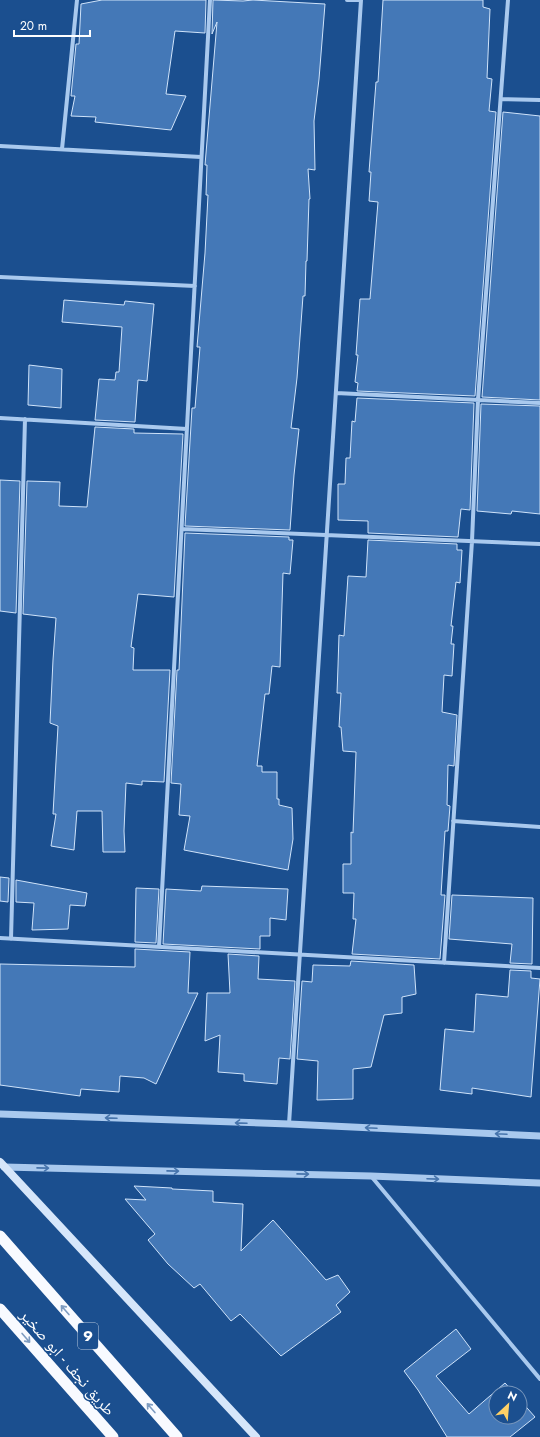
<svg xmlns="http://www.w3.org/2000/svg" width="540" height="1437" viewBox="0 0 540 1437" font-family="Jost,'Noto Naskh Arabic',sans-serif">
<rect width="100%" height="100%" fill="#1b4f8f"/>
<path fill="#4478b7" stroke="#cfe3fa" d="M102,0H206L205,33L175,31L166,94L186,96L171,130L95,122L96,117L71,116L75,96H71L76,44H79L81,4Z
M213,0L243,1L253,0L325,4L319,79L314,121L315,170L308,169L310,199H309L307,261H306L305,296H303L297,378L291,428L299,429L294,475L290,530L185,526L192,408H195L200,347H197L205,253L208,195H206L207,165H205L217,22L212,34Z
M383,0H483V7L490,9L487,78L492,79L489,111L496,112L475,396L357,391L358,383L355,382L358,355H356L360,299H370L378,202L369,201L371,172H369L376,82H378Z
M503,112L540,116V400L482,397Z
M64,300L124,305L125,301L154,304L147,381L138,380L135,422L95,420L99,379L115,380L116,372H119L122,327L62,322Z
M29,365L62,369L61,408L28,405Z
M357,398L474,403L470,510L461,509L458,537L368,533V521L338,520V484H345L346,458H350L352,421L355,422Z
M481,404L540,406V514L512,511L511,514L477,511Z
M95,427L134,429V433L183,434L174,597L138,594L131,647L134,648L133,670H170L164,782L142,781V785L126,783L124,831L125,852H103L102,811H77L74,850L51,846L56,814H53L58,726L50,723L53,660L56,618L23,614L27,481L60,482L59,506L87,507Z
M0,480L20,481L16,613L0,611Z
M185,533L289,537V540H293L290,574L283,573L280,667L272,666L269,694H265L257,766H262V772H277V799H279V805L292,808L293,839L288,870L184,850L190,816L179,815L181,784L171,783L177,670H179Z
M368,540L457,544V550H462L460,583L456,582L451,626H453L451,644H454L452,676L444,675L442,712L457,715L454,766L448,765L447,805L450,806L448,831H445L441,895H445L440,959L352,954L356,919H353L354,893H343V864H351V832L353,833L356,752L343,751L341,727H339L341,693H337L338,666L339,635L344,636L348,576L366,577Z
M0,877L9,878L8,902L0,901Z
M16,880L87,893L85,906L70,905L68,929L32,930L34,903L16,902Z
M202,886L288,889L286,920L270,918V936H260V949L163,944L166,889L201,891Z
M136,888L159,889L156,943L135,942Z
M452,895L533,898L532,964L510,963L512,944L449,939Z
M135,949L190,952L188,993H198L156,1084L144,1078L120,1076L119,1092L81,1089L80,1096L0,1085V964L135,967Z
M228,954L259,956L258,979L295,981L290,1059L279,1058L277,1084L244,1081V1074L218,1072L220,1035L205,1041L207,993H230Z
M351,961L414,965L416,994L402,997V1013L384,1015L371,1067L353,1069V1099L317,1100L318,1061L297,1059L302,981L312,982L313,965L350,966Z
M510,970L531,971V978L540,979L531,1097L472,1088V1094L440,1090L445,1029L474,1032L476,994L508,997Z
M134,1186L172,1188V1189L213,1191V1202L243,1204L241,1251L273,1220L326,1280L338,1275L350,1292L336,1305L341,1312L281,1356L240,1314L231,1321L200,1284L194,1288L168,1264L148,1240L155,1234L125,1199L146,1200Z
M456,1329L471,1349L436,1376L469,1414L505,1383L514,1393H496V1417H520V1400L535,1417L510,1437H447L418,1390L404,1371Z"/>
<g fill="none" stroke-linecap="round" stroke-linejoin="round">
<path stroke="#a9c9ee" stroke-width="4" d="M347,0H361
M501,99L540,100
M0,146L201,157
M62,149L77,0
M0,277L195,286
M336,393L540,403
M0,418L187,429
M182,529L540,544
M453,821L540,827
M0,938L540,968
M11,939L25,419
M159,947L210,0
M444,963L472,541L478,400L508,0
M289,1124L361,0
M371,1176L540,1379"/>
<path stroke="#a9c9ee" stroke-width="7" d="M0,1114L289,1124L540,1136
M4,1167L371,1176L540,1183"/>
<path stroke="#d6e6fa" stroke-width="8" d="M0,1162L256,1437"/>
<path stroke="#f8faff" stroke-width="11" d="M0,1236L177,1437
M0,1309L113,1437"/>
</g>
<defs><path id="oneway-shaft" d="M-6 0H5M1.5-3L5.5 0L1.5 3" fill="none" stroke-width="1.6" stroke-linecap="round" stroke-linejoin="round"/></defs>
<g stroke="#4674ac">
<use href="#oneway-shaft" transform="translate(111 1118) rotate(-178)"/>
<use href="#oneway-shaft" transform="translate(241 1123) rotate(-178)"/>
<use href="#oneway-shaft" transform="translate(371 1128) rotate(-177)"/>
<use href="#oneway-shaft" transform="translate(501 1134) rotate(-177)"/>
<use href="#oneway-shaft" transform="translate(43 1168) rotate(1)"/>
<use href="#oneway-shaft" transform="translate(173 1171) rotate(1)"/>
<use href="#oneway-shaft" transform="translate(303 1174) rotate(1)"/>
<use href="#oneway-shaft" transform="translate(433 1179) rotate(2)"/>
</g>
<g stroke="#7e9cc1">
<use href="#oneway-shaft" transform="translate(65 1310) rotate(-131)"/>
<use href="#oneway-shaft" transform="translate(26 1338) rotate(49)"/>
<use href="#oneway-shaft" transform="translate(151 1408) rotate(-131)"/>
</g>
<g text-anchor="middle" stroke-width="3" stroke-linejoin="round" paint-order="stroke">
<rect fill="#1b4f8f" stroke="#bbcadd" stroke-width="1" x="78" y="1323" width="20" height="26" rx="3"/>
<g font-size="15" font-weight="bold" fill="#fff">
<text x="88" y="1341">9</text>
</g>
<g font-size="16" fill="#fff" stroke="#1b4f8f">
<text transform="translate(68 1362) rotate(49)" y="6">طريق نجف - ابو صخير</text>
</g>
</g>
<g transform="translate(508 1405) rotate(26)"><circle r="19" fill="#1b4f8f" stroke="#7695bc"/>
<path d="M0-3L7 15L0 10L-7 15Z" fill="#ffd166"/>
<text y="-6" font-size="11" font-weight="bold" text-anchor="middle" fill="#ffffff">N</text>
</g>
<path d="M14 30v6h76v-6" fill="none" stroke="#ffffff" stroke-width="2"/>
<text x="20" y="30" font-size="12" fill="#ffffff" stroke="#1b4f8f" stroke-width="3" paint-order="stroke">20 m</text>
</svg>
